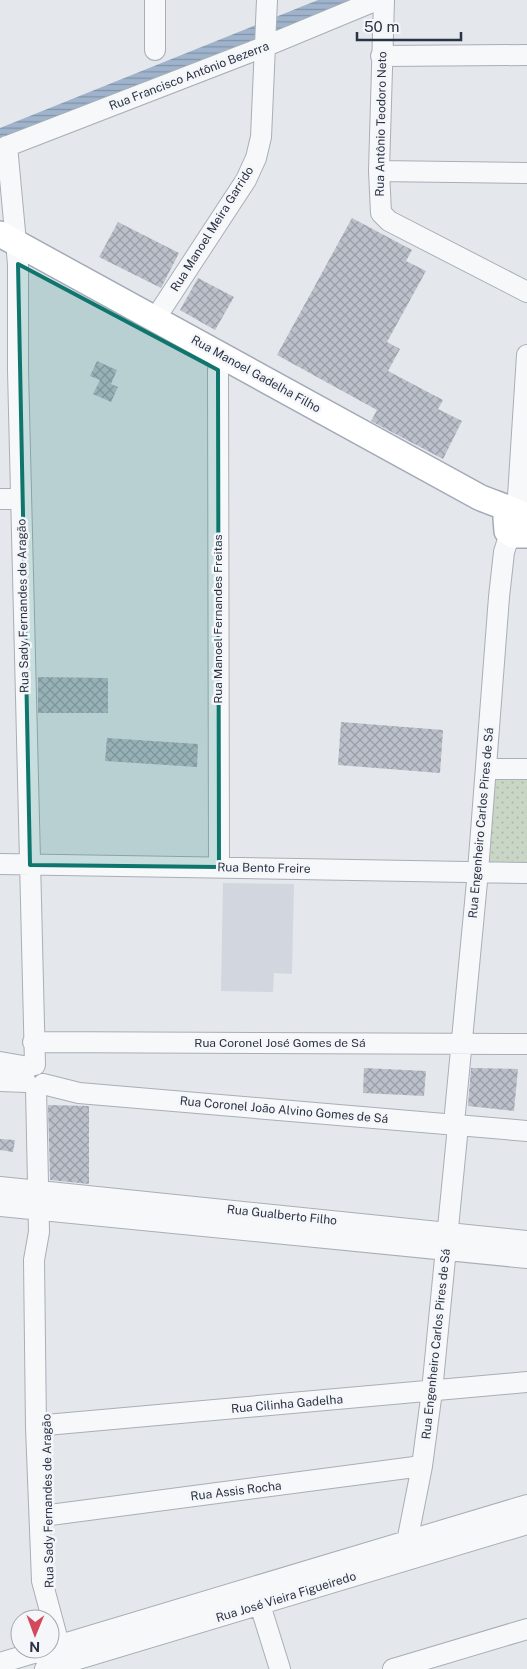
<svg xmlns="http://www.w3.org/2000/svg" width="527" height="1669" viewBox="0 0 527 1669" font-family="'Public Sans',sans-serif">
<defs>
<pattern id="grass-dots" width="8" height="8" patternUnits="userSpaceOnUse" patternTransform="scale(1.25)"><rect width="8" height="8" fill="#c9d6c5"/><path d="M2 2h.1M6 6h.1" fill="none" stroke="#adb8ab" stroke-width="1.8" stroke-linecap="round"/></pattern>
<pattern id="water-rules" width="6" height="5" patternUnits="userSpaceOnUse" patternTransform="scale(1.25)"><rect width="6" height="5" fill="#9fb4cc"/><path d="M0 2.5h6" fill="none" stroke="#8293a7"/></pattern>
<pattern id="building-cross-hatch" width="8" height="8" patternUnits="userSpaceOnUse" patternTransform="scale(1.25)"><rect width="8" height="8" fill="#bbc0ca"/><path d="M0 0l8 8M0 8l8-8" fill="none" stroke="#989da6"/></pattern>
</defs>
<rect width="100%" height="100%" fill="#e4e7ec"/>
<path fill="#d2d6de" d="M223,883L294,884L292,974L274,973L273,992L221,991Z"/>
<path fill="url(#grass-dots)" d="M489,779H527V867L485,866Z"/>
<path fill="url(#water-rules)" d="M318,0H356L0,143V128Z"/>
<path fill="url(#building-cross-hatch)" d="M352,218L412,250L406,261L426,271L387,342L400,349L388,371L443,400L438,409L462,421L443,459L371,421L377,410L277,355Z
M118,222L179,253L161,288L99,257Z
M198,278L234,297L215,330L180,310Z
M97,361L117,370L111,384L118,387L111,402L93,394L100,380L90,376Z
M38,677L108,678V713H38Z
M341,722L443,730L440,773L338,765Z
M107,738L198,744L197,767L105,761Z
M364,1068L426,1071L424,1096L363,1093Z
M471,1068L518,1069L514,1111L468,1106Z
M48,1105L89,1106V1184L50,1180Z
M0,1139L15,1140L13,1152L0,1150Z"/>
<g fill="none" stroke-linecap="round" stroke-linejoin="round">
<defs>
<path id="minor" d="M384,0L379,171L381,213L389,221L527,292
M155,50V0
M381,56L527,55
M7,146L18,264V370L35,1065
M0,149L266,46L377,0
M379,171L527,173
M155,319L246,180L256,158L261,137L267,0
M218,370L219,867
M0,499H21
M517,512L527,355
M486,769H527
M0,864L527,873
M33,1042L527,1044
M0,1062L29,1067
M0,1081L26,1082
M43,1084L79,1093L527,1131
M36,1088L39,1232L34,1260L36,1427L42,1581L64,1663
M455,1113L478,871L499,597L504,552L510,533
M0,1187L527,1241
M0,1206L527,1258
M46,1425L527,1382
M50,1515L422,1466
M405,1552L422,1466L432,1391L458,1126
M256,1592L280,1669
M50,1648L527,1505
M0,1663L47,1649
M45,1669L527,1524
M393,1669L527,1629"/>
<path id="major" d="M0,234L479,497C489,502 523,512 527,518
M514,512L506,518L507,531L513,535H527"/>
</defs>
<use href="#minor" stroke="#a9aeb7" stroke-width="22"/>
<use href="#major" stroke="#a3abb8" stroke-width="28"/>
<use href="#minor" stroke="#f7f8fa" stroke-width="20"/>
<use href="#major" stroke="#fff" stroke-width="25"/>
</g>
<path fill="#0f766e" fill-opacity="0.2" stroke="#0f766e" stroke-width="4" stroke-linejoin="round" d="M18,264L218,370L219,867L30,865Z"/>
<g text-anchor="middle" stroke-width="5" stroke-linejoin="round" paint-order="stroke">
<g font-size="12" fill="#2b3445" stroke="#f4f6f9">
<text transform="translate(189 76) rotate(-21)" y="4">Rua Francisco Antônio Bezerra</text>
<text transform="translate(381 124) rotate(-89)" y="4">Rua Antônio Teodoro Neto</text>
<text transform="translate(212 229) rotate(-58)" y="4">Rua Manoel Meira Garrido</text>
<text transform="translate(256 374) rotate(29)" y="4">Rua Manoel Gadelha Filho</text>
<text transform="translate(23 606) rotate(-91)" y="4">Rua Sady Fernandes de Aragão</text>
<text transform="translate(218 619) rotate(-90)" y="4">Rua Manoel Fernandes Freitas</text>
<text transform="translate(481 823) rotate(-85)" y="4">Rua Engenheiro Carlos Pires de Sá</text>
<text transform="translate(264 868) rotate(1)" y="4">Rua Bento Freire</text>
<text x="280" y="1047">Rua Coronel José Gomes de Sá</text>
<text transform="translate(284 1110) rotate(5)" y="4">Rua Coronel João Alvino Gomes de Sá</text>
<text transform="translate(282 1215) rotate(6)" y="4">Rua Gualberto Filho</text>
<text transform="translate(436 1344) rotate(-84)" y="4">Rua Engenheiro Carlos Pires de Sá</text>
<text transform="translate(287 1404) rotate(-5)" y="4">Rua Cilinha Gadelha</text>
<text transform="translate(236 1491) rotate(-7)" y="4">Rua Assis Rocha</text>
<text transform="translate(48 1501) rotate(-91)" y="4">Rua Sady Fernandes de Aragão</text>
<text transform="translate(286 1597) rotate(-17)" y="4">Rua José Vieira Figueiredo</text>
</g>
</g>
<g transform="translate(35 1634) rotate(181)"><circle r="24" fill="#f4f6f9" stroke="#a4a8b1"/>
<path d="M0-4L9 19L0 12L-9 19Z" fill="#d1495b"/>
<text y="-8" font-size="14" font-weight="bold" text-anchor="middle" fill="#2b3445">N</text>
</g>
<path d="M357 32v8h104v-8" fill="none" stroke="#2b3445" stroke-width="2.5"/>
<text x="364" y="32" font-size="15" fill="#2b3445" stroke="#f4f6f9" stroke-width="4" paint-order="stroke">50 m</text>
</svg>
